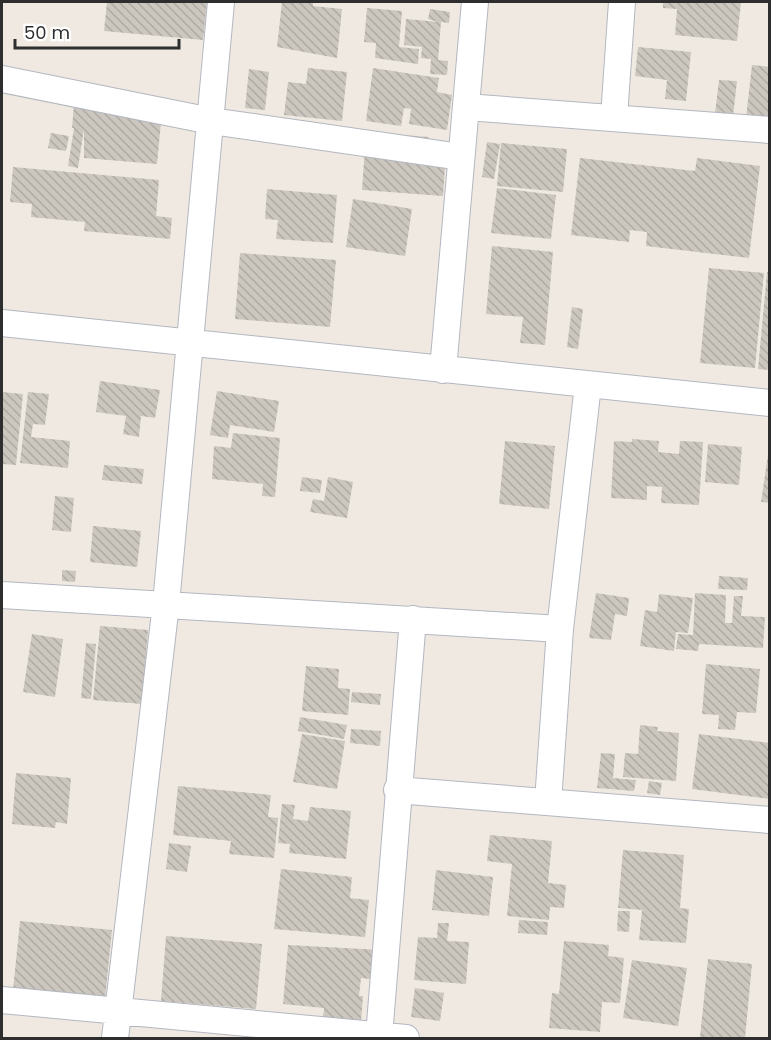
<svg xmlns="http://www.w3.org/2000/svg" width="771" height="1040" viewBox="0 0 771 1040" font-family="Poppins,sans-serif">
<defs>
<pattern id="building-back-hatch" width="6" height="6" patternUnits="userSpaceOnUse" patternTransform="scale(1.5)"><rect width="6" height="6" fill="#cbc7bf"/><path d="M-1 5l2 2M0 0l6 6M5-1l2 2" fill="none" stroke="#afaba4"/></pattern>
</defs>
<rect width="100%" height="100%" fill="#efe9e1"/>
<path fill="url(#building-back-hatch)" d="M107,2H207L203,40L104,31Z
M282,2H313V6L342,9L337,58L277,47Z
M663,2H741L737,41L675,35L677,9L663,8Z
M367,8L402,11L399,47L419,49L418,64L375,58L376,43L364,42Z
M430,9L450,12L449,23L441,22L438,60L448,61L447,75L430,74L431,59L421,58L422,47L404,45L406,19L438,22L428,19Z
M638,47L691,52L686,101L665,99L667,80L635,76Z
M752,65L770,67V121L746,118Z
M308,68L347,72L342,121L284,115L288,82L306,84Z
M373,68L439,78L437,92L452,95L447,130L409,124L411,109L404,108L401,126L366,121Z
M249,69L269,72L265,110L245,108Z
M719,80L737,81L733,116L715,114Z
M74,104L162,112L157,164L84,158V129L78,168L68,166L74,128H72Z
M366,132L429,137L427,150L446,152L443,196L362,190Z
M51,133L69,136L66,151L48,148Z
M487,142L500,144L494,179L482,177Z
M501,143L567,149L563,192L497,186Z
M580,158L695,171L697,158L760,166L749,258L646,246L647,232L630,230L629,242L571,235Z
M13,167L159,180L156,216L172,218L170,239L84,231L85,222L31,217L32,204L10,202Z
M497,188L556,195L551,239L491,233Z
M267,189L337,195L333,243L276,239L278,220L265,219Z
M353,199L412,209L405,256L346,247Z
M492,246L553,252L545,345L520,343L523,317L486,314Z
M240,253L336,260L330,327L235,319Z
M709,268L764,273L755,368L700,363Z
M767,272H770V370L758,369Z
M572,307L583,309L578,349L567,347Z
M100,381L160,390L155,418L141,416L139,437L123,434L126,416L96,412Z
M217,391L279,401L274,432L230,425L228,438L210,435Z
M2,392L23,394L16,465L2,464Z
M28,392L49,394L45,425L33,424L31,437L70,441L68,468L20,463Z
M233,433L280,438L275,497L262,496L263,484L212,479L214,446L231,448Z
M632,439L659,441L658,452L679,454L680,441L703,442L699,505L661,503L662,487L647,486V500L611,498L614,441L632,442Z
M505,441L555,446L549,509L499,504Z
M708,444L742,447L739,485L705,482Z
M768,455H770V503L761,502Z
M104,465L144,469L142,484L102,480Z
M302,477L322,480L320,493L300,491Z
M328,477L353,482L347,518L310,512L313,499L324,501Z
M55,496L74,498L71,532L52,530Z
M93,526L141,531L137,567L90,562Z
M62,570L76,571L75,582L62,581Z
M719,576L748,578L747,590L718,589Z
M596,593L629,598L627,616L615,614L611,640L589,638Z
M695,593L726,595L725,623H732L734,596H743L741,616L765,617L763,648L699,644L698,651L676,649L678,634L693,635Z
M659,594L693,598L688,633L676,632L674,651L640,646L645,610L657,612Z
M100,626L148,630L142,704L93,700Z
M32,634L63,639L55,697L23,692Z
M86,643L96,644L91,699L81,698Z
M706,664L760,669L756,713L737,712L735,730L718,729L719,715L702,714Z
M306,666L339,669L338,688L350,689L348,715L302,711Z
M352,692L381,694L380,705L351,702Z
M300,717L347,725L344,739L298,731Z
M640,725L658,727L657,731L679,733L676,781L623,777L625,753L638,754Z
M351,729L381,731L380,746L350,743Z
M302,734L345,741L337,789L293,782Z
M699,734L770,743V799L692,789Z
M601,753L615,754L613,778L636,780L634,791L597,788Z
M16,773L71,778L67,824L56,822L55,828L12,824Z
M649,781L662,783L660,795L647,793Z
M178,786L271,795L268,817L278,818L274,858L229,854L231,841L173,835Z
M282,804L295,805L293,819L308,821L310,807L351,811L346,859L289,853L290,844L278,843Z
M490,835L552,841L548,883L566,885L564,908L550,907L549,920L507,916L512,864L487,861Z
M169,843L191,846L187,872L166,869Z
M623,850L684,855L680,908L689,909L686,943L639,940L642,910L618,908Z
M281,869L352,877L350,898L369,900L365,937L274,929Z
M436,870L493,877L489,916L432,910Z
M618,911H630L629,932L617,931Z
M519,920L548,922L547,935L518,933Z
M20,921L112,930L105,999L13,990Z
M438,923H449L447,941L469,942L466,984L414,980L418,937L437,938Z
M166,936L262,944L256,1009L161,1001Z
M564,941L609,945L608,956L624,958L620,1003L602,1002L600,1032L549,1028L552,993L559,994Z
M288,945L382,950L380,980L361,978L359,996H363L361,1021L323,1018L324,1008L283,1004Z
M708,959L752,964L745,1038L700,1037Z
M632,960L687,968L678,1026L623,1018Z
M415,988L444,993L440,1021L411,1017Z"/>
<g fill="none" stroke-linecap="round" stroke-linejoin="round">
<defs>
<path id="minor" d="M2,79L211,121L461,157
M466,107L770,130
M614,117L622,2
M2,323L770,403
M443,370L475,2
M2,595L560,629
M397,790L770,820
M548,802L560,629L588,385
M2,1000L406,1038
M379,1036L413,619
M115,1038L166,604L221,2"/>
</defs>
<use href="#minor" stroke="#b4b7c1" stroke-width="28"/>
<use href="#minor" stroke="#fff" stroke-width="26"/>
</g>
<rect width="771" height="1040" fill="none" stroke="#2e2e2e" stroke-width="6"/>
<path d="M15 39v9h164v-9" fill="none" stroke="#2e2e2e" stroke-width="3"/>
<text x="24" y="39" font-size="18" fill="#2e2e2e" stroke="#ffffff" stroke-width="4.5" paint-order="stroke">50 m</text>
</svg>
